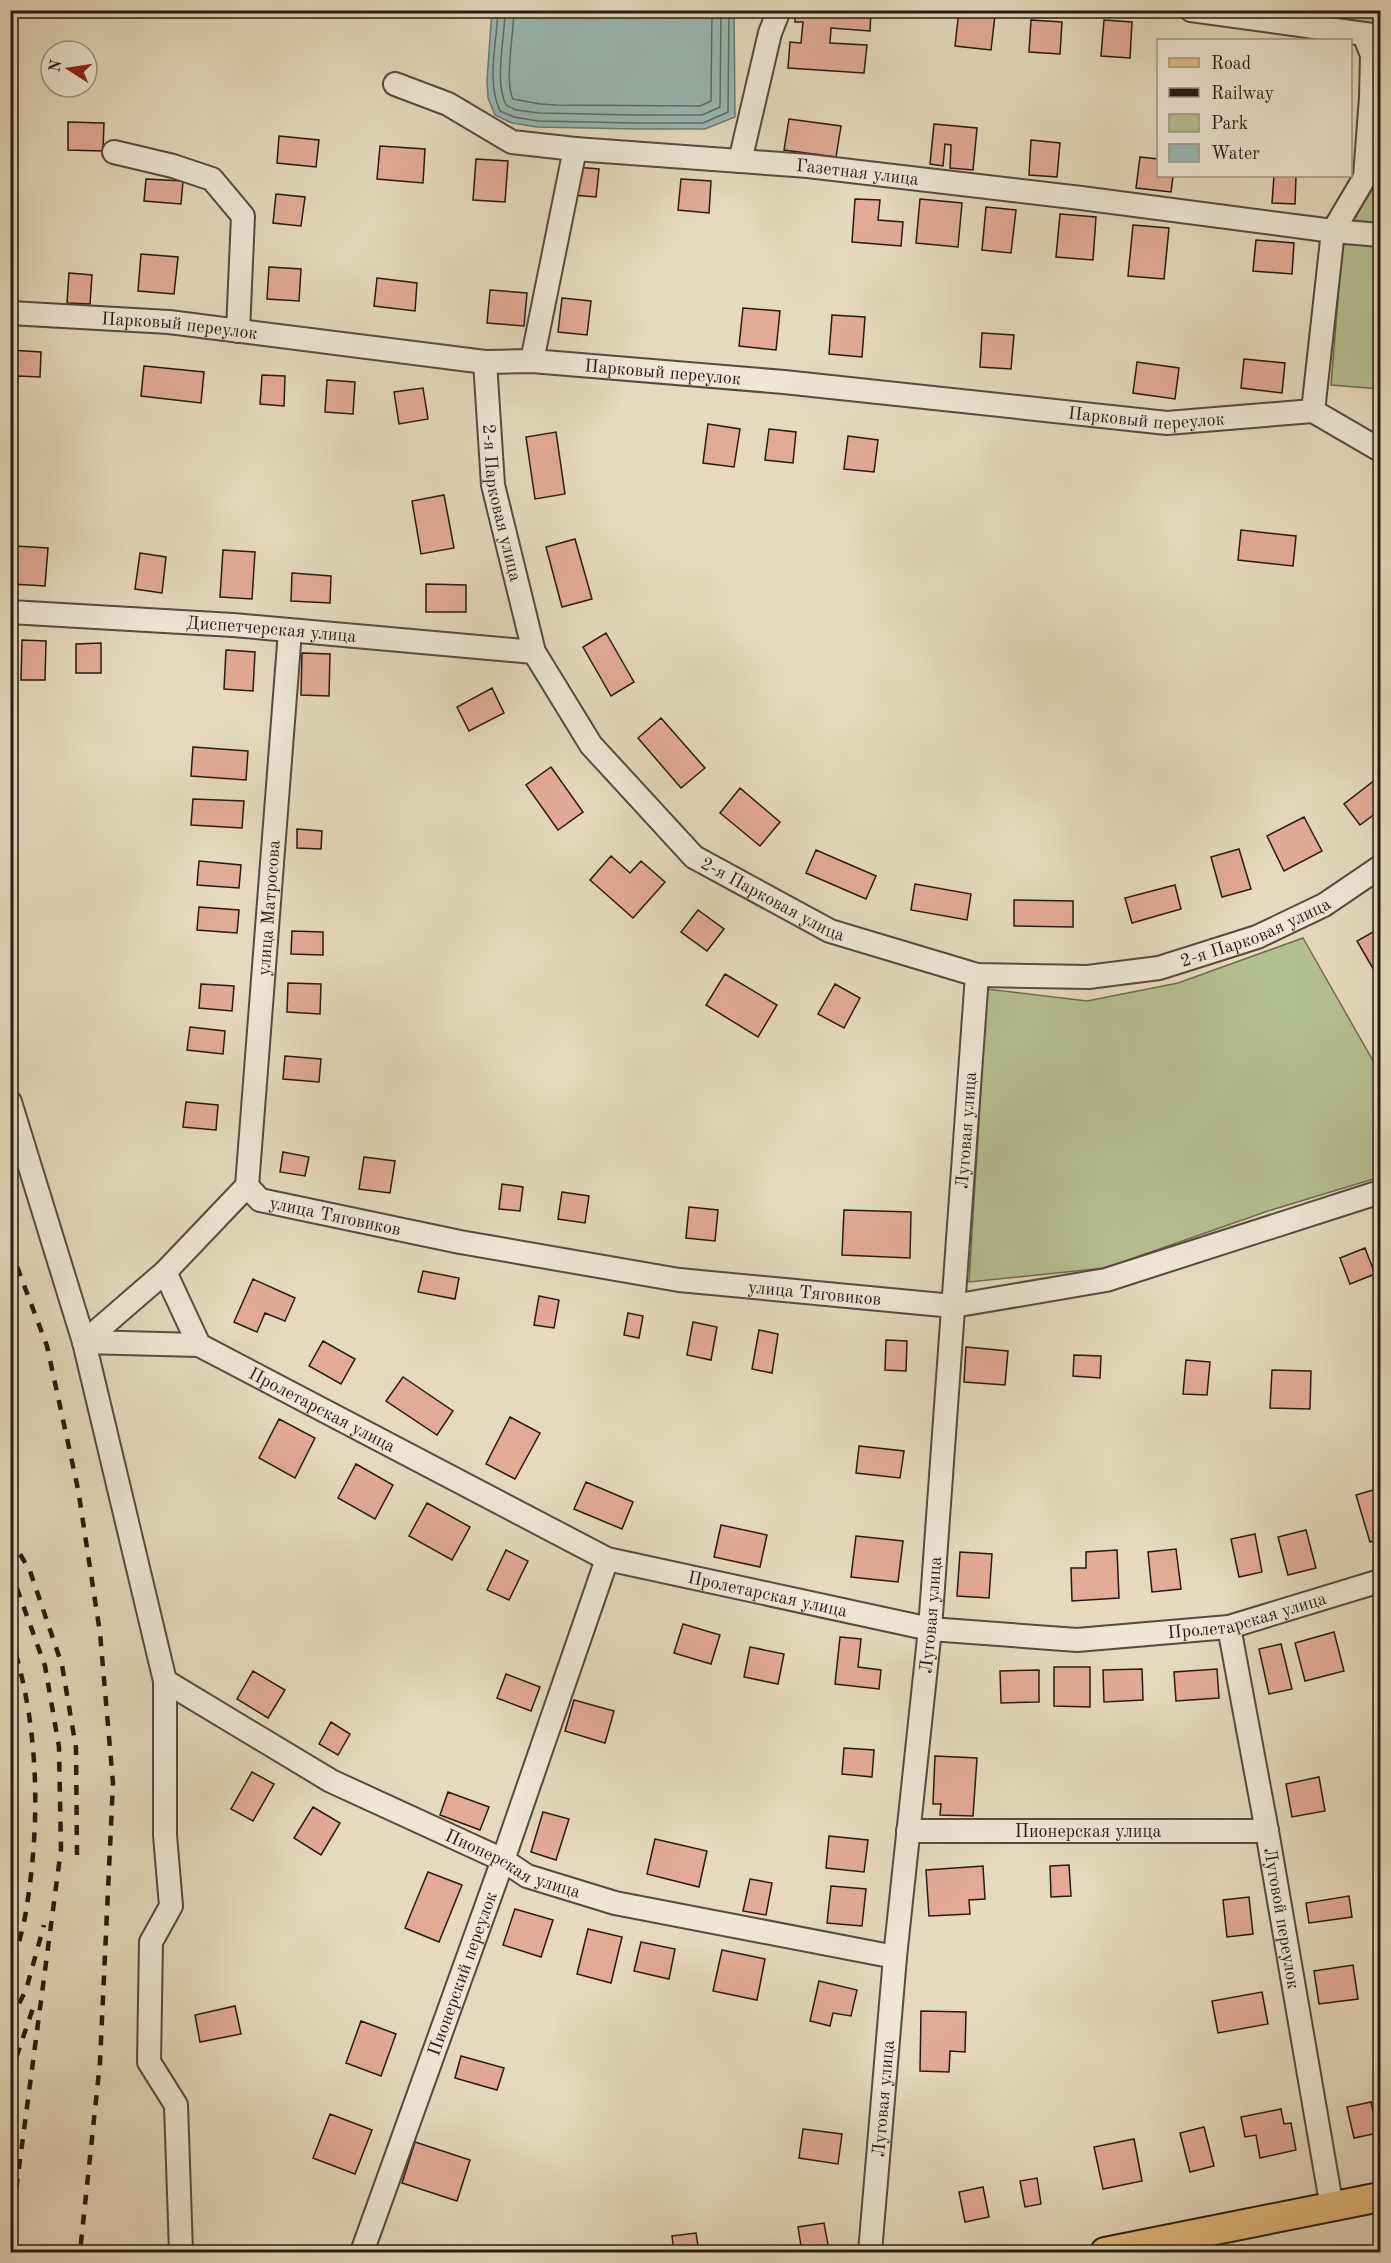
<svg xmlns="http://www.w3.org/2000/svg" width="1391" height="2263" viewBox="0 0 1391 2263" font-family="'Old Standard TT',serif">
<rect width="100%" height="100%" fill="#e6d9bd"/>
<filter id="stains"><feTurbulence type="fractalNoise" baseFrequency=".00333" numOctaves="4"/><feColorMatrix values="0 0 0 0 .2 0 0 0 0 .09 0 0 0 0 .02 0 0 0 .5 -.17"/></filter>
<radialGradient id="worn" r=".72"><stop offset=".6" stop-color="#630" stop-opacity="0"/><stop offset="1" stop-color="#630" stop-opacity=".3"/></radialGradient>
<path fill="#b4bf92" stroke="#6e6c52" stroke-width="1.5" d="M1273,11H1380V25Z
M1380,53V389L1331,385L1343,237L1372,189Z
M1303,938L1380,1073V1177L1268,1211L1105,1268L969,1282L987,989L1087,1001L1178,983Z"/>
<path fill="#97b9b5" stroke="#6a7974" stroke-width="1.5" d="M492,11H734L735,117L705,129H636L537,127L512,123L495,115L488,98L487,80Z"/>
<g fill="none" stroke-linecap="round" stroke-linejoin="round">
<path stroke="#5f6a64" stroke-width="1.5" d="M498,10C497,43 486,80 500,111L514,117L538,121L636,123H703L728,112L729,10
M505,10C505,39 494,80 506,105L516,110L539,113L636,115H702L720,107L721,10
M514,10C514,32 504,81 513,99L540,104L556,105L700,106L711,101L712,10"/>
</g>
<path fill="#e3aa98" stroke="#271a13" stroke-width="1.5" d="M795,10H871L870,31L831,28L830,43L867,45L864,73L788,68L790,42L801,43L803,22H795Z
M959,10L995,15L991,50L955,46Z
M1031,20L1062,22L1060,54L1029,52Z
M1104,20L1132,22L1130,58L1101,56Z
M789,119L841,126L836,157L784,150Z
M68,122L104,123L103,151L68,150Z
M934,124L977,128L973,170L950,168L951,145L945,144L943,166L930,164Z
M279,136L319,140L316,167L277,163Z
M1031,140L1060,143L1057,177L1029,175Z
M380,146L425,149L423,183L377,179Z
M1140,157L1158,159V176H1173L1171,192L1136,188Z
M476,159L508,161L505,202L473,200Z
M576,167L599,169L596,197L573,195Z
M1274,176H1296L1295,204L1272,203Z
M146,179L183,181L181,204L144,201Z
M681,179L711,181L709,213L678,210Z
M276,194L305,197L301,226L273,223Z
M855,199L880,200L878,220L903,222L901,246L852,242Z
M920,199L962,203L958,247L916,243Z
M986,207L1016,210L1011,253L982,250Z
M1060,214L1096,217L1093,260L1056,257Z
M1133,225L1169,228L1164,279L1128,276Z
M1256,240L1294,243L1292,274L1253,271Z
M141,254L178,257L174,294L138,291Z
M269,267L301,269L299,301L267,299Z
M69,273L92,275L90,304L67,303Z
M377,278L417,283L415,311L374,306Z
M490,290L527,293L524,326L487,323Z
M562,298L591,301L587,335L558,332Z
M743,308L780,311L776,350L739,346Z
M832,315L865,317L862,357L829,354Z
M982,333L1014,335L1011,369L980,367Z
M10,350L41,352L40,377L18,376L17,386H10Z
M1244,359L1285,363L1282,393L1241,388Z
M1137,362L1179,368L1175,399L1133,393Z
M144,366L204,372L201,403L141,396Z
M262,375L285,376L284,406L260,404Z
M327,380L355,382L353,414L325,412Z
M423,388L428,419L399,424L394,392Z
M708,424L740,429L734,467L703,463Z
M769,429L796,432L793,463L765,460Z
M556,432L565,494L535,499L526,437Z
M848,436L878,440L874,472L844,469Z
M444,495L454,548L421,554L412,501Z
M1241,530L1296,536L1293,566L1238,560Z
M575,539L592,599L562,607L546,547Z
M15,546L48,548L45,586L12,584Z
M223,550L255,552L252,599L220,597Z
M140,553L166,557L162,593L135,589Z
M292,573L331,576L330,603L291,601Z
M426,584L466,585V612H426Z
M606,633L634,682L611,696L583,647Z
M22,640L46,641L45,680H21Z
M101,643V673H76V644Z
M226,650L255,652L253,691L224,689Z
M302,653L330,654L329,696L301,695Z
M492,688L504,713L469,731L457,707Z
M661,718L705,768L681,788L638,738Z
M193,747L248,751L246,780L191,776Z
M551,767L583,812L558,830L526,785Z
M1380,776V810L1360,825L1344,804Z
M740,788L780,822L760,846L720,813Z
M193,799L244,801L242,828L191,825Z
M1304,817L1322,851L1284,871L1267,836Z
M297,829L322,831L321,849L297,848Z
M1239,849L1251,889L1222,897L1211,857Z
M816,850L876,876L866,899L806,873Z
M611,856L630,873L641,861L665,882L633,918L590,880Z
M199,861L241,865L239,888L197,885Z
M915,884L971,894L967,920L911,910Z
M1175,885L1181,909L1132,923L1125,898Z
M1014,900L1073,901V927L1014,926Z
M199,907L239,910L237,933L197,930Z
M698,910L724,929L707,951L681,932Z
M1380,928V969L1375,972L1357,941Z
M292,931L323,932V955L291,954Z
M725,974L777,1005L758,1037L706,1005Z
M288,983L321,984L320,1014L287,1012Z
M201,984L234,986L232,1011L199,1008Z
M835,984L860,998L844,1028L818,1014Z
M190,1027L225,1031L223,1054L187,1050Z
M285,1056L321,1059L319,1082L283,1079Z
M186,1102L218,1105L216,1130L183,1127Z
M283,1152L309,1157L305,1176L280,1172Z
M364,1157L395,1161L390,1193L359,1189Z
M502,1184L523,1187L520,1211L499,1209Z
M562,1192L589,1196L585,1223L558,1219Z
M689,1207L718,1210L715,1241L686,1238Z
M844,1210L911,1212L910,1258L842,1255Z
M1365,1248L1375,1274L1350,1284L1340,1258Z
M423,1271L459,1278L455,1299L418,1292Z
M253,1279L295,1298L285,1321L265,1313L257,1332L234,1322Z
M539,1296L559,1300L554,1328L534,1325Z
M628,1313L643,1316L639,1338L624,1335Z
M693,1322L717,1327L711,1360L687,1355Z
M759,1330L778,1334L772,1373L752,1369Z
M886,1340L907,1341L906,1371L885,1370Z
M323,1341L355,1359L341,1384L309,1366Z
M966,1347L1008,1351L1005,1385L964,1382Z
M1074,1355L1101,1356L1100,1378L1073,1376Z
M1186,1360L1210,1362L1207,1395L1183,1394Z
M1272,1370L1311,1371L1310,1409L1270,1408Z
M403,1377L453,1411L437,1435L386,1401Z
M510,1417L540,1433L515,1479L486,1464Z
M279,1419L315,1438L295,1478L259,1458Z
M859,1446L904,1451L900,1478L856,1473Z
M356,1464L393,1485L375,1519L338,1498Z
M586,1482L633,1502L622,1529L574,1509Z
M1380,1488V1539L1370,1542L1356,1495Z
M427,1503L470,1527L452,1560L409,1536Z
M721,1525L767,1535L760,1567L714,1557Z
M1306,1530L1316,1568L1288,1575L1278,1537Z
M1255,1534L1262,1572L1239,1577L1231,1539Z
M856,1536L903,1541L898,1582L851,1577Z
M1176,1549L1181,1589L1152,1592L1148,1552Z
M506,1550L528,1561L509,1600L487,1590Z
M1117,1550L1119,1598L1072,1601L1071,1568H1086V1552Z
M960,1552L992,1554L989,1598L957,1596Z
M683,1624L720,1635L711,1664L674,1653Z
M1334,1632L1344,1671L1305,1681L1295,1643Z
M840,1637L861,1639L858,1667L881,1670L879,1689L835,1684Z
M1281,1644L1292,1689L1269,1694L1259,1649Z
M750,1647L784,1654L778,1684L744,1677Z
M1054,1667H1090V1707L1054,1706Z
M1142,1669L1143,1700L1104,1702L1103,1670Z
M1217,1669L1219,1698L1176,1701L1174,1672Z
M1039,1670V1702L1001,1703L1000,1671Z
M253,1671L285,1690L268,1718L237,1699Z
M506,1674L540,1687L531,1711L497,1698Z
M574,1700L614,1711L605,1743L565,1731Z
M331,1722L350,1734L338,1755L319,1744Z
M844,1748L874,1750L872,1777L842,1774Z
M935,1756L977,1758L973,1816L940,1815L941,1804H933Z
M252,1772L274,1784L253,1821L231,1809Z
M1319,1777L1325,1811L1292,1817L1286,1784Z
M448,1792L489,1807L480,1830L440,1815Z
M313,1807L340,1823L321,1855L294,1838Z
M543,1812L569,1819L556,1860L531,1852Z
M829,1836L868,1840L864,1872L826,1868Z
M655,1839L707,1851L699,1887L647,1874Z
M1069,1865L1071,1896L1051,1897L1050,1866Z
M983,1866L985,1899L969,1900L970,1914L929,1916L926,1870Z
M428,1872L462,1885L439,1942L405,1928Z
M750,1879L772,1883L766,1915L743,1911Z
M831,1886L866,1889L862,1926L827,1923Z
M1349,1896L1352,1917L1309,1923L1306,1903Z
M1249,1897L1253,1934L1227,1937L1223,1900Z
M515,1909L553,1920L541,1957L503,1945Z
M588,1929L622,1937L611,1983L577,1974Z
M641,1942L675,1949L669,1979L634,1971Z
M722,1950L765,1959L757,2000L713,1991Z
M1353,1965L1358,1999L1319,2004L1314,1971Z
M819,1981L857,1990L851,2016L833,2013L830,2026L810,2021Z
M1262,1992L1268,2024L1218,2033L1212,2001Z
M235,2006L241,2034L200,2042L195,2015Z
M921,2011L966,2012L965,2052L950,2051L949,2072L920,2071Z
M361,2021L396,2034L381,2076L346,2063Z
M461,2056L504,2068L497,2090L455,2078Z
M1371,2102L1378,2133L1354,2138L1347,2107Z
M1281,2109L1284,2124L1291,2123L1296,2150L1260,2158L1256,2135L1245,2137L1241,2117Z
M330,2114L372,2130L355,2174L313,2158Z
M1204,2127L1214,2166L1190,2172L1180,2133Z
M803,2129L842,2134L838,2164L799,2158Z
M1134,2139L1142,2181L1103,2189L1094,2147Z
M415,2142L470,2160L457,2201L402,2183Z
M1037,2178L1041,2204L1025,2207L1020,2181Z
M983,2187L989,2217L965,2222L959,2192Z
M824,2223L829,2250L802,2252L798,2227Z
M696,2233L699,2252H674L672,2236Z"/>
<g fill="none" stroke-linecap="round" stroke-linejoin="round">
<defs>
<g id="minor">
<path d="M1191,10L1379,36"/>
<path id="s1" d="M395,84L448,104L512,142L575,149L808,166L1081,198L1333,231L1380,235"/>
<path d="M114,152L173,166L212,179L243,216L238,331"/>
<path d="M740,161L770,33L779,10"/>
<path id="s2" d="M10,313L169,322L485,362L532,361L784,382L1167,423L1313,411"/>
<path d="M532,361L575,149"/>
<path id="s3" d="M485,362L493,485L534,652L591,745L694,857L830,931L977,975L1088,977L1159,968L1257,937L1324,905L1380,867"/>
<path d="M1313,411L1333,231L1365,177L1371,97L1372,55L1364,35"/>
<path d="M1313,411L1380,450"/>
<path id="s4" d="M10,612L233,625L534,652"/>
<path d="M10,1102L84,1342L165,1681V1835L171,1906L151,1942L149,2062L176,2105L181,2252"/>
<path id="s5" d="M247,1186L260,1200L460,1242L679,1280L953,1306L1106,1280L1380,1192"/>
<path id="s6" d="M247,1186L290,631"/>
<path id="s7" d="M84,1342L199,1345L607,1559L930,1629L1077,1640L1229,1627L1380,1581"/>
<path d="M84,1342L165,1272"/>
<path d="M199,1345L165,1272L247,1186"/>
<path id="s8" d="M1229,1627L1267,1831L1332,2208"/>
<path id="s9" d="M165,1681L331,1781L503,1860L527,1876L615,1903L895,1957"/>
<path id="s10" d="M908,1831H1267"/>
<path id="s11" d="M362,2252L503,1860L607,1559"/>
<path id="s12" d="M870,2252L895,1957L930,1629L977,975"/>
</g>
<path id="major" d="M1105,2252L1380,2197"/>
</defs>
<use href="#minor" stroke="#574a3e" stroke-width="26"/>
<use href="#major" stroke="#271a13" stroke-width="32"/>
<use href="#minor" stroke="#efe6d4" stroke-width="22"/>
<use href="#major" stroke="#e3bc7e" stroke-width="28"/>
<path stroke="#271a13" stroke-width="4.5" stroke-dasharray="10 10" stroke-linecap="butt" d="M10,1248L47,1346L78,1489L100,1633L113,1783L100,2062L80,2252
M10,1537L30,1571L62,1665L76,1748L77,1855
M10,1569L45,1666L59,1747L61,1849L10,2236
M10,1635C40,1725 41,1825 25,1917C21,1937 15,1956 10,1975
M10,2021L26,1990L44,1925
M10,2076L34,2005"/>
</g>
<g text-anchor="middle" stroke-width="5" stroke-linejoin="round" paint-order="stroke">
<g font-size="18" fill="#271a13" stroke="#efe6d4">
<text dy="6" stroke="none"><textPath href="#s1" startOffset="478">Газетная улица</textPath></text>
<text dy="6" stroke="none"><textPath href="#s2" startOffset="170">Парковый переулок</textPath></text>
<text dy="6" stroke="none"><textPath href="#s2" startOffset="656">Парковый переулок</textPath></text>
<text dy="6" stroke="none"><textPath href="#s2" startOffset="1142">Парковый переулок</textPath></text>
<text dy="6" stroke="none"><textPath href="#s3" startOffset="142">2-я Парковая улица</textPath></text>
<text dy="6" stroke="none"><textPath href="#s4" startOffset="262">Диспетчерская улица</textPath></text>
<text dy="6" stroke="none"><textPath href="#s3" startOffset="646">2-я Парковая улица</textPath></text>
<text dy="6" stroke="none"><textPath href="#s6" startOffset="279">улица Матросова</textPath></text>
<text dy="6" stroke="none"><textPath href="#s3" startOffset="1150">2-я Парковая улица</textPath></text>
<text dy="6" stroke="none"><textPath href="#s12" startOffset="1126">Луговая улица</textPath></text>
<text dy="6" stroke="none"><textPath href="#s5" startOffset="96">улица Тяговиков</textPath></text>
<text dy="6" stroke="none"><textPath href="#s5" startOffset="582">улица Тяговиков</textPath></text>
<text dy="6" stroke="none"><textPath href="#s7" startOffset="254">Пролетарская улица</textPath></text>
<text dy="6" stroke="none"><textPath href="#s7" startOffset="740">Пролетарская улица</textPath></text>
<text dy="6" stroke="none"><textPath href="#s12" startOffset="640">Луговая улица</textPath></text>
<text dy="6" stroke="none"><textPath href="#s7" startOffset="1226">Пролетарская улица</textPath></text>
<text dy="6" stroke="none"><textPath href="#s10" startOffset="180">Пионерская улица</textPath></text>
<text dy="6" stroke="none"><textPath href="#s9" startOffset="394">Пионерская улица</textPath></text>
<text dy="6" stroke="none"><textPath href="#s8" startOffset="296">Луговой переулок</textPath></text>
<text dy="6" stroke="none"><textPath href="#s11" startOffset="296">Пионерский переулок</textPath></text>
<text dy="6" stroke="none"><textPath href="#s12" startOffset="154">Луговая улица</textPath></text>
</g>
</g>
<rect width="1391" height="2263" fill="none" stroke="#e6d9bd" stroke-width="36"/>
<rect x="12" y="12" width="1367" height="2239" fill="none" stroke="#271a13" stroke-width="3"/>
<rect x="18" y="18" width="1355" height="2227" fill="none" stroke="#271a13" stroke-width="1.5"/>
<rect x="1157" y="39" width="195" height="138" fill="#efe6d4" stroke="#9f9487" stroke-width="1.5"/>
<rect x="1169" y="58" width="30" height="9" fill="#e3bc7e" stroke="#9f9487" stroke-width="1.5"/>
<text x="1211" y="69" font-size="18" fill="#271a13">Road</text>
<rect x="1169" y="88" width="30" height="9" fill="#271a13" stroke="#9f9487" stroke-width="1.5"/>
<text x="1211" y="99" font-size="18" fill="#271a13">Railway</text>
<rect x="1169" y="114" width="30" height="18" fill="#b4bf92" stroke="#9f9487" stroke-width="1.5"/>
<text x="1211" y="129" font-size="18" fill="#271a13">Park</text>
<rect x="1169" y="144" width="30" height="18" fill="#97b9b5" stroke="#9f9487" stroke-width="1.5"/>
<text x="1211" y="159" font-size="18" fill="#271a13">Water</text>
<g transform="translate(69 69) rotate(282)"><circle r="28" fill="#efe6d4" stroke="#9f9487" stroke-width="1.5"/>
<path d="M0-4.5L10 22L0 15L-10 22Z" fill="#8f2418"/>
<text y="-9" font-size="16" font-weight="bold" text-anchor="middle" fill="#271a13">N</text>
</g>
<rect width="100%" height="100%" filter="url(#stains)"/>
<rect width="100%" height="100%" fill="url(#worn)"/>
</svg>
